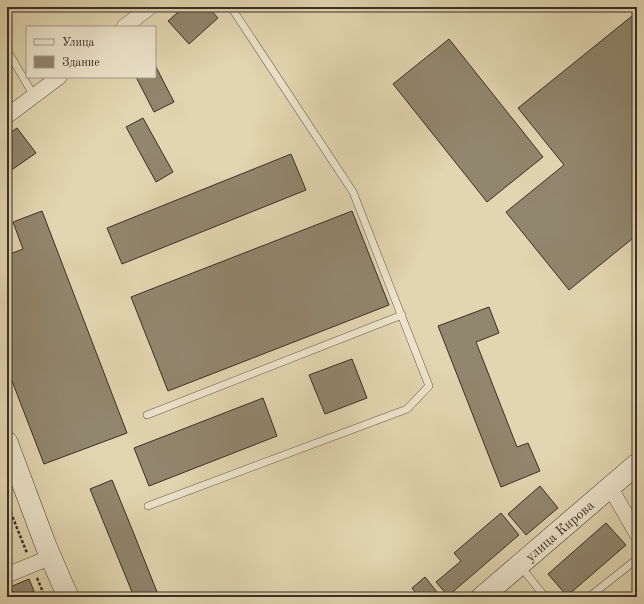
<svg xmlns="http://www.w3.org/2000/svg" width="644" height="604" viewBox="0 0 644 604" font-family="'Old Standard TT',serif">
<rect width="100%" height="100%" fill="#e1d6b0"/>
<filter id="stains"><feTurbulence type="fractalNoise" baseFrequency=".005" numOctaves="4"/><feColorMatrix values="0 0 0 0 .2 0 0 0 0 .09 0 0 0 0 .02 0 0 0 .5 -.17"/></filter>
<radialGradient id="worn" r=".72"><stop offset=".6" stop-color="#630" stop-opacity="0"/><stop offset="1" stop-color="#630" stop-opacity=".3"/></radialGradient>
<path fill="#91866e" stroke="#3b2f27" d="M184,7H208L218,18L189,44L168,21Z
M637,12V235L569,290L506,212L564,165L518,108Z
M449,39L543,157L487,202L393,84Z
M155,65L174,102L154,112L136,77H155Z
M143,118L173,172L156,182L126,127Z
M17,128L36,153L7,173V135Z
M291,154L306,190L122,264L107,228Z
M42,211L127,433L44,464L7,368V255L23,249L13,222Z
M352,211L389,305L168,391L131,297Z
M489,307L499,333L476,342L517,447L528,443L540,471L501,487L438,326Z
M352,359L367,398L325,414L309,375Z
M263,398L277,436L149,486L134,448Z
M112,480L134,534L159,597H134L90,489Z
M540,486L558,508L526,535L508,514Z
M501,513L519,535L448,596L436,582L461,561L454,553Z
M606,523L626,545L567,596L548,574Z
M7,546L11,556L7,558Z
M425,577L441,597H419L412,588Z
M29,579L34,591L22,597H15L10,587Z"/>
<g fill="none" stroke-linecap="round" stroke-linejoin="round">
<defs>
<path id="service" d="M7,50L34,96
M147,415L402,315
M148,506L407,409L429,386L353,192L231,7
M521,567L545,597
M589,597L637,559"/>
<path id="minor" d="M124,27L150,7
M7,116L59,77
M610,487L637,534
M7,575L51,557"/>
<g id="secondary">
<path d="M7,442L46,546L68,597"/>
<path id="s1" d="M482,597L637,464"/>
</g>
</defs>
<use href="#service" stroke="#645949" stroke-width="8"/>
<use href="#minor" stroke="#645949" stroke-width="16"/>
<use href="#secondary" stroke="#3b2f27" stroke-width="22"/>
<path stroke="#3b2f27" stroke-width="2.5" stroke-dasharray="3 2" stroke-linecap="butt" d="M7,503L27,553
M37,578L45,597"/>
<use href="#service" stroke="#ece4cc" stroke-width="7"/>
<use href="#minor" stroke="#ece4cc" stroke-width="15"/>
<use href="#secondary" stroke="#ece4cc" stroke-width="21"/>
</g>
<g text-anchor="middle" stroke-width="3" stroke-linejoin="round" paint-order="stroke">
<g font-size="14" fill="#3b2f27" stroke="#ece4cc">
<text dy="5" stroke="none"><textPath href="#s1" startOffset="102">улица Кирова</textPath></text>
</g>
</g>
<rect width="644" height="604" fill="none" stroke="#e1d6b0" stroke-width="24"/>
<rect x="8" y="8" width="628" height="588" fill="none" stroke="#3b2f27" stroke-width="2"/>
<rect x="12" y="12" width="620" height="580" fill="none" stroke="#3b2f27"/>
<rect x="26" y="26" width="130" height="52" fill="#ece4cc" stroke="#a59c8a"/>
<rect x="34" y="39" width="20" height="6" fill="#ece4cc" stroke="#a59c8a"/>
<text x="62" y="46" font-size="12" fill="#3b2f27">Улица</text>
<rect x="34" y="56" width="20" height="12" fill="#91866e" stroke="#a59c8a"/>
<text x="62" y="66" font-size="12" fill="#3b2f27">Здание</text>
<rect width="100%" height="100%" filter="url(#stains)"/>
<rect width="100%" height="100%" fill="url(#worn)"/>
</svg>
